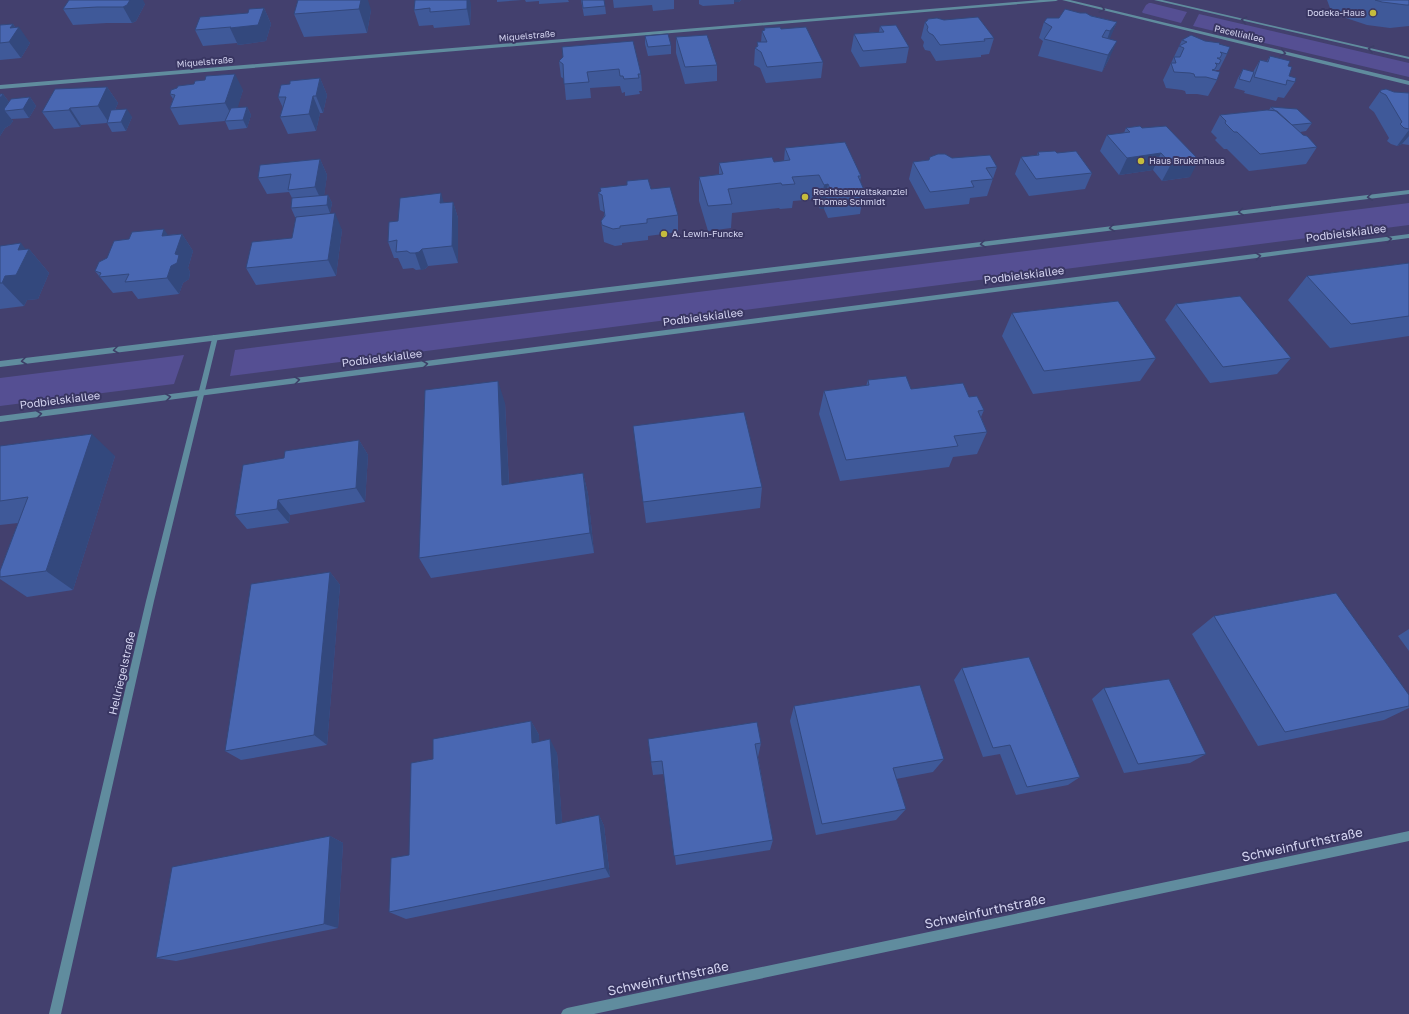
<svg xmlns="http://www.w3.org/2000/svg" width="1409" height="1014" viewBox="0 0 1409 1014" font-family="'Golos Text',sans-serif">
<rect width="100%" height="100%" fill="#43406e"/>
<path fill="#554f93" d="M1149,3H1151L1187,12L1181,23L1143,13L1142,12L1146,5Z
M1199,14L1409,63V77L1193,26Z
M1409,203V225L230,376L235,350Z
M184,355L174,384L0,406V378Z"/>
<g fill="none" stroke-linecap="round" stroke-linejoin="round">
<path fill="#608c9e" fill-rule="evenodd" d="M1040,0H1058L1056,1L0,89V85Z
M213,335H217L218,337L154,601L61,1014H49L146,601Z
M1409,831V841L594,1014H561L563,1010L567,1008Z"/>
<path fill="#608c9e" fill-rule="evenodd" d="M1062,0H1070L1409,81V85Z
M1154,0H1162L1409,57V59Z
M1409,190V194L0,367V361Z
M1409,234V238L0,422V416Z"/>
</g>
<path fill="#3f5999" d="M298,0L371,10L367,33L304,37L294,14Z
M497,0H522L497,2Z
M525,0H568L569,2L539,4V1L526,2Z
M581,0L605,6L606,14L584,16Z
M613,0H674V9L653,11L652,5L614,8Z
M699,0H741L739,2H734V4L703,6L699,4Z
M1327,0H1409V26L1390,28L1367,25L1346,18L1330,8Z
M145,4L136,21L132,23H107L73,25L63,9Z
M471,4L470,25L434,28L433,25L419,26L414,10Z
M264,8L271,24L266,41L238,45L237,43L203,46L195,30Z
M1080,13L1117,22L1109,39L1110,57L1102,72L1038,56L1043,41L1039,38L1044,22Z
M925,22L994,38L989,54L981,55V57L936,61L930,51L925,50L923,46L924,42L921,38Z
M13,24L15,27L30,43L21,58L0,60V25Z
M880,26L909,47L906,63L860,67L851,51L854,34L879,32Z
M764,28L781,29L823,62L821,78L766,83L760,68L754,65L755,48L757,47V42H761L762,31H764Z
M645,36L671,45V54L648,56L645,44Z
M676,37L717,65V81L685,84L676,53Z
M1182,40L1205,41L1219,44L1227,54L1219,70H1216L1215,71L1217,80L1208,96L1197,94H1186L1185,91L1182,90L1166,88L1163,80Z
M1270,56L1288,66L1289,76L1295,82L1284,98L1278,97L1276,101L1244,93L1245,91L1234,88L1238,78L1243,69L1253,72L1260,60L1267,61Z
M563,57L641,74L642,91H639L640,94L625,96V92L622,93L620,86L590,88L591,98L566,100L564,79L561,77L559,61Z
M320,78L327,95L323,113H320L316,131L288,134L280,117L283,108L278,97L290,84Z
M107,87L118,103L115,110L132,117L126,131L112,132L107,123L81,125L80,127L54,129L42,112Z
M243,90L237,108L247,107L251,115L247,128L229,130L225,121L179,125L170,108L173,99L170,94Z
M1381,90L1394,92L1409,93V145L1402,144L1397,146L1391,144L1387,141L1389,138L1374,112L1369,108V107Z
M0,94H3L9,102L30,97L36,106L29,118L11,119L13,121L10,125L5,128L0,136Z
M1271,107L1312,123L1306,131L1300,132L1317,147L1306,164L1249,171L1227,149H1224L1215,140L1217,138L1211,132L1220,115L1269,110Z
M1140,126L1190,177L1162,181L1153,170L1119,175L1100,151L1107,135L1124,133L1126,128Z
M785,148L861,176L860,181L864,190L860,214L828,218L824,209H820L816,199L793,201L792,208L780,209L779,208L732,213L731,228L708,231L699,201V177L719,175V163L774,162L784,161Z
M1038,152L1057,153L1092,173L1085,189L1029,196L1015,174L1021,157L1037,155Z
M930,157L997,167L987,196L970,198L969,204L925,209L909,179L913,162L929,160Z
M320,159L327,175L324,195H328L332,203L330,213L342,230L336,276L256,285L246,268L292,238L296,217H295L291,208L292,198L289,192L267,194L258,178Z
M627,181L651,189L678,215V232L648,236V240L622,243V245L615,246L604,242L601,221L604,216V212L600,210L598,193L627,185Z
M453,202L458,218V263L428,266L425,269L416,270L413,268L403,269L398,258H394L388,242L398,221L443,203Z
M182,234L193,251L188,268L190,272L189,279L183,283L179,294L138,299L132,291L113,293L95,271L168,235Z
M0,246L26,249H29L49,273L38,299L27,300L24,306L0,309Z
M1409,263V336L1330,348L1288,300L1307,276Z
M1176,304L1291,358L1277,374L1210,383L1165,320Z
M1012,313L1156,358L1140,381L1033,394L1002,336Z
M868,380L911,389L969,397L984,410L981,417L987,432L977,454L953,457L949,467L840,481L819,414L824,391L866,386Z
M505,403L509,484L583,473L588,494L594,553L431,578L419,558Z
M359,440L368,455L365,502L290,515L289,523L247,529L235,515L284,458Z
M0,446L115,456L73,590L27,597L0,579V571L18,523L0,525Z
M636,448L762,487L760,508L646,523Z
M330,572L340,585L327,745L241,760L225,751Z
M1214,616L1409,695V708L1384,720L1258,746L1192,634Z
M1409,629V651L1398,636Z
M962,668L1080,777L1068,785L1016,795L1000,754L983,757L954,680Z
M1104,688L1206,754L1190,763L1124,773L1092,699Z
M794,706L944,759L933,772L896,779L906,809L896,820L816,835L790,721Z
M531,721L539,735V741L557,753L562,823L599,815L604,826L610,877L406,919L389,912L409,855L433,759Z
M648,739L761,743L758,757L773,840L770,850L676,865L664,774L653,775L651,762Z
M330,836L343,843L338,928L176,961L156,958Z"/>
<path fill="#33487d" d="M130,0H143L145,4L136,21L132,23L123,7Z
M361,0H368L371,10L367,33L359,9Z
M467,0H470L471,4L470,25L467,9Z
M734,0H741L739,2H734Z
M264,8L271,24L266,41L238,45L230,28Z
M1117,22L1110,38L1104,48L1110,31Z
M13,24L17,30L19,27L30,43L21,58L9,42L10,28Z
M1117,41L1110,57L1102,72L1108,55Z
M235,74L243,90L234,120L225,103Z
M320,78L327,95L323,113L316,96Z
M107,87L118,103L109,123L98,106Z
M3,94L15,110L5,111L13,121L10,125L5,128L0,136V98Z
M313,96L320,113L316,131L309,114Z
M30,97L36,106L29,118L23,109Z
M247,107L251,115L247,128L243,120Z
M70,108L81,125L80,127L69,110Z
M127,109L132,117L126,131L121,122Z
M1409,130V136L1402,144L1397,146Z
M1161,153L1153,170L1119,175L1127,158Z
M320,159L327,175L323,204L315,187Z
M1199,160L1190,177L1162,181L1171,164Z
M828,184L824,209H820L824,185Z
M441,193L446,210L440,203Z
M328,195L332,203L330,213L327,205Z
M453,202L458,218V263L452,246Z
M335,213L342,230L336,276L328,260Z
M164,229L175,246L162,236Z
M182,234L193,251L188,268L190,272L189,279L183,283L179,294L167,278Z
M21,243L27,251L29,249L49,273L38,299L27,300L24,306L2,283Z
M422,249L428,266L425,269L421,270L415,253Z
M498,381L505,403L510,506L502,485Z
M92,434L115,456L73,590L46,571Z
M359,440L368,455L365,502L356,488Z
M583,473L588,494L594,553L590,533Z
M278,500L290,515L289,523L277,509Z
M330,572L340,585L327,745L314,735Z
M531,721L539,735L540,756L532,743Z
M550,739L557,753L563,835L556,824Z
M599,815L604,826L610,877L605,868Z
M330,836L343,843L338,928L324,924Z"/>
<path fill="#4967b2" stroke="#33487d" d="M69,0H130L127,5L123,7H97L63,9Z
M298,0H361L359,9L294,14Z
M415,0H467V9L430,12V8L414,10Z
M582,0H604L605,6L583,8Z
M1375,0H1409V5H1406L1382,2Z
M264,8L258,25L230,28L231,27L195,30L200,17L248,13L249,9Z
M1065,9L1080,13H1086L1091,16L1117,22L1110,31L1106,30L1102,37L1117,41L1108,55L1044,39L1052,27L1044,22L1047,18H1059Z
M978,17L994,38L984,39L985,41L940,45L933,35L929,33L927,30L928,27L925,22L927,21L928,19L937,18L944,20Z
M13,24L10,28L19,27L9,42L0,43V25Z
M896,25L909,47L863,51L854,34L884,32L880,26Z
M780,27L781,29L806,27L823,62L767,67L761,52L755,48L758,46L757,42H767L762,31L765,30L764,28Z
M668,34L671,45L648,47L645,36Z
M707,35L717,65L685,67L676,37Z
M1191,35L1205,41L1220,43L1219,44L1230,47L1227,54L1220,52L1222,54L1220,58H1217L1221,60L1219,64L1215,63L1217,65L1215,69L1212,70L1220,72L1217,80L1206,77H1195L1194,74L1190,73L1174,72L1171,63H1176L1174,57H1180L1184,48L1179,46L1187,42L1182,40Z
M633,41L641,74H638L639,78L624,79L623,76H620L619,69L587,72L589,82L564,84L563,64L559,61L563,57L562,47Z
M1270,56L1290,61L1288,66L1292,67L1289,76L1296,78L1295,82L1287,80L1286,85L1254,77L1260,60L1268,62Z
M1243,69L1254,72L1250,82L1239,79Z
M235,74L225,103L170,108L175,95L170,94L171,90L177,88L178,86L194,84L195,81L205,80L206,76Z
M320,78L316,96H313L309,114L280,117L286,97H278L281,85L290,84V81Z
M107,87L98,106L70,108L69,110L42,112L55,89Z
M1386,89L1394,92L1409,93V129L1404,128L1400,124L1402,122L1386,95L1380,92L1381,90Z
M0,94H3L0,98Z
M30,97L23,109L5,111L4,109L11,99Z
M247,107L243,120L225,121L231,108Z
M1271,107L1297,109L1312,123L1292,125Z
M127,109L121,122L107,123L111,110Z
M1267,110L1277,111L1303,135L1307,136L1317,147L1260,154L1237,132H1234L1225,123L1226,121L1220,115Z
M1140,126L1142,128L1166,126L1199,160L1171,164L1161,153L1127,158L1107,135L1130,132L1126,128Z
M845,142L861,176H858L864,190L832,193L828,184L824,185L819,175L792,177L795,184L782,185L781,183L728,189L732,204L708,206L699,177L723,174L719,163L772,157L774,162L790,160L785,148Z
M1055,151L1057,153L1076,151L1092,173L1036,179L1021,157L1039,155L1038,152Z
M938,154H945L952,158L990,155L997,167L986,168L993,179L971,181L974,187L930,192L913,162L929,160L930,157Z
M320,159L315,187L288,190L291,174L258,178L260,165Z
M648,179L651,189L670,187L678,215L647,219V223L620,226V228L613,229L602,225L601,221L605,216L602,195L598,193L601,191L600,188L627,185V181Z
M441,193L440,203L453,202L452,246L422,249L419,252L415,253H410L407,251L396,252L397,240L388,242L389,222L398,221L400,198Z
M328,195L327,205L291,208L292,198Z
M335,213L328,260L246,268L252,242L292,238L296,217Z
M164,229L162,236L182,234L175,254L179,255L177,263L171,266L167,278L125,282L129,274L99,277L101,273L95,271L99,262L107,258L114,241L129,239L132,232Z
M21,243L18,250L29,249L16,275L5,276L2,283H0V246Z
M1409,263V316L1351,324L1307,276Z
M1240,296L1291,358L1223,367L1176,304Z
M1118,301L1156,358L1044,371L1012,313Z
M906,376L911,389L963,383L969,397L977,396L984,410L978,411L987,432L954,436L958,446L846,460L824,391L869,385L868,380Z
M498,381L502,485L583,473L590,533L419,558L425,390Z
M744,412L762,487L643,502L633,426Z
M92,434L46,571L0,577V571L28,497L0,501V446Z
M359,440L356,488L278,500L277,509L235,515L243,465L284,458L285,451Z
M330,572L314,735L225,751L251,584Z
M1336,593L1409,695V706L1285,732L1214,616Z
M1029,657L1080,777L1027,787L1010,745L993,748L962,668Z
M1169,679L1206,754L1138,764L1104,688Z
M920,685L944,759L893,768L906,809L822,824L794,706Z
M531,721L532,743L550,739L556,824L599,815L605,868L389,912L391,858L409,855L411,763L433,759V739Z
M757,722L761,743L755,744L773,840L674,856L662,761L651,762L648,739Z
M330,836L324,924L156,958L172,867Z"/>
<defs><path id="oneway-chevron" d="M-2-3.5L2.5 0L-2 3.5" fill="none" stroke-width="1.6" stroke-linecap="round" stroke-linejoin="round"/></defs>
<g stroke="#3d3f68">
<use href="#oneway-chevron" transform="translate(1102 9) rotate(14)"/>
<use href="#oneway-chevron" transform="translate(1244 20) rotate(-167)"/>
<use href="#oneway-chevron" transform="translate(1371 49) rotate(-167)"/>
<use href="#oneway-chevron" transform="translate(1283 53) rotate(13)"/>
<use href="#oneway-chevron" transform="translate(1370 197) rotate(173)"/>
<use href="#oneway-chevron" transform="translate(1241 212) rotate(173)"/>
<use href="#oneway-chevron" transform="translate(1112 228) rotate(173)"/>
<use href="#oneway-chevron" transform="translate(1389 239) rotate(-7)"/>
<use href="#oneway-chevron" transform="translate(983 244) rotate(173)"/>
<use href="#oneway-chevron" transform="translate(1258 256) rotate(-7)"/>
<use href="#oneway-chevron" transform="translate(116 350) rotate(173)"/>
<use href="#oneway-chevron" transform="translate(24 361) rotate(173)"/>
<use href="#oneway-chevron" transform="translate(425 364) rotate(-7)"/>
<use href="#oneway-chevron" transform="translate(297 380) rotate(-7)"/>
<use href="#oneway-chevron" transform="translate(168 397) rotate(-7)"/>
<use href="#oneway-chevron" transform="translate(39 414) rotate(-7)"/>
</g>
<g fill="#c5bc3d" stroke="#393662" stroke-width="1.5">
<circle cx="1373" cy="13" r="4"/>
<circle cx="1141" cy="161" r="4"/>
<circle cx="805" cy="197" r="4"/>
<circle cx="664" cy="234" r="4"/>
</g>
<g text-anchor="middle" stroke-width="4" stroke-linejoin="round" paint-order="stroke">
<g font-size="9" fill="#d5d5f1" stroke="#393662" text-anchor="start">
<text x="1365" y="16" text-anchor="end">Dodeka-Haus</text>
<text x="1149" y="164">Haus Brukenhaus</text>
<text x="813" y="195">Rechtsanwaltskanzlei<tspan x="813" dy="10">Thomas Schmidt</tspan></text>
<text x="672" y="237">A. Lewin-Funcke</text>
</g>
<g font-size="9" fill="#d5d5f1" stroke="#393662">
<text transform="translate(1239 34) rotate(13)" y="3">Pacelliallee</text>
<text transform="translate(527 36) rotate(-5)" y="3">Miquelstraße</text>
<text transform="translate(205 62) rotate(-5)" y="3">Miquelstraße</text>
</g>
<g font-size="11" fill="#d5d5f1" stroke="#393662">
<text transform="translate(1346 233) rotate(-7)" y="4">Podbielskiallee</text>
<text transform="translate(1024 275) rotate(-7)" y="4">Podbielskiallee</text>
<text transform="translate(703 317) rotate(-7)" y="4">Podbielskiallee</text>
<text transform="translate(382 358) rotate(-7)" y="4">Podbielskiallee</text>
<text transform="translate(60 400) rotate(-7)" y="4">Podbielskiallee</text>
<text transform="translate(122 673) rotate(-77)" y="4">Hellriegelstraße</text>
</g>
<g font-size="13" fill="#d5d5f1" stroke="#393662">
<text transform="translate(1302 844) rotate(-12)" y="5">Schweinfurthstraße</text>
<text transform="translate(985 911) rotate(-12)" y="5">Schweinfurthstraße</text>
<text transform="translate(668 978) rotate(-12)" y="5">Schweinfurthstraße</text>
</g>
</g>
</svg>
